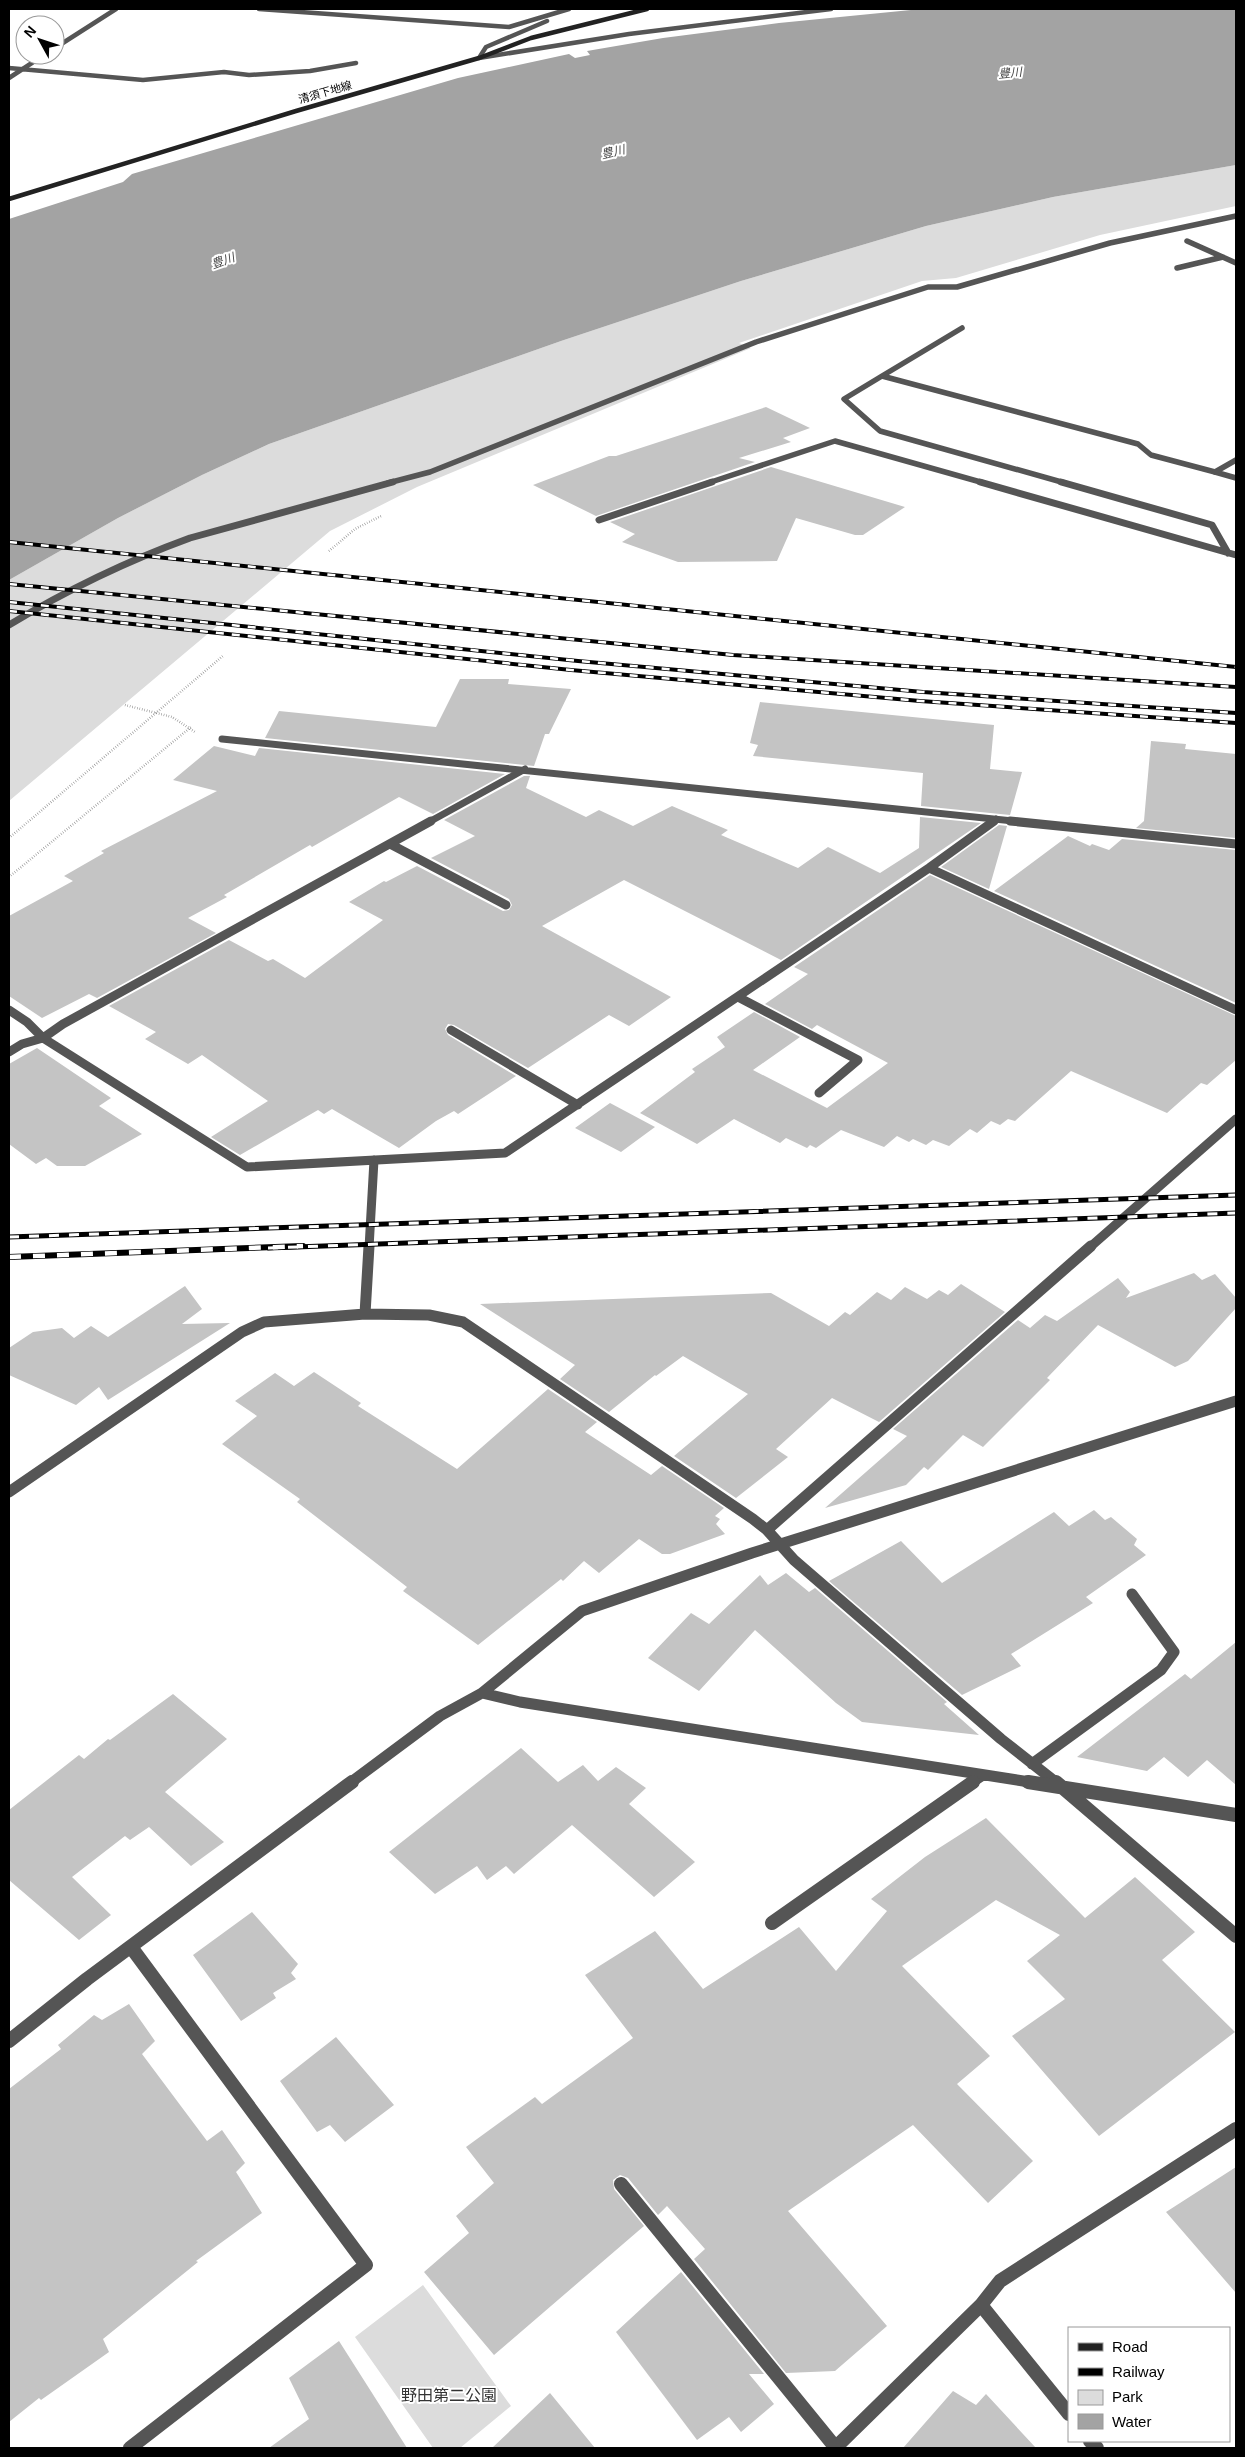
<svg xmlns="http://www.w3.org/2000/svg" width="1245" height="2457" viewBox="0 0 1245 2457" font-family="Helvetica,'Noto Sans JP',sans-serif">
<rect width="100%" height="100%" fill="#fff"/>
<path fill="#dcdcdc" d="M1236,165V206L1100,235L956,278L922,281L739,343L751,348L417,487L330,531L9,801V580L118,518L202,475L269,444L561,341L741,281L926,226L1053,197Z
M423,2285L511,2406L460,2448H433L355,2337Z"/>
<path fill="#a3a3a3" d="M921,9H1236V165L1053,197L926,226L741,281L561,341L269,444L202,475L118,518L9,580V219L123,182L132,174L458,78L569,54L575,58L590,55L587,51L663,38L779,23Z"/>
<path fill="#c4c4c4" d="M766,407L810,428L783,438L791,442L739,458L755,462L596,516L533,485L609,456H616Z
M771,467L905,507L863,535H855L796,518L777,561L678,562L622,542L635,534L610,522Z
M460,679H509L508,684L571,689L549,734H545L534,766L265,738L279,711L436,727Z
M760,702L994,725L990,769L1022,772L1010,815L921,806L923,773L753,756L758,745L750,743Z
M1151,741L1186,744L1185,749L1236,754V838L1136,828L1144,821Z
M214,746L255,756L259,748L505,774L433,814L399,797L312,847L310,845L224,895L227,897L188,918L216,933L97,998L89,994L42,1018L9,996V916L73,881L64,876L104,853L101,851L217,791L173,780Z
M524,776H530L526,788L586,817L599,810L633,826L672,806L728,830L721,835L798,868L828,847L880,873L919,848L920,817L981,823L781,960L624,880L542,926L671,997L629,1026L609,1015L528,1068L454,1025L448,1024L445,1029L448,1035L516,1076L458,1114L454,1111L436,1121L399,1148L332,1109L324,1114L318,1110L240,1155L211,1137L268,1101L202,1055L188,1064L145,1039L156,1032L109,1006L229,940L268,961L273,959L305,978L383,920L349,902L384,881L386,882L417,866L503,911L509,910L512,905L509,899L431,858L475,836L444,820Z
M999,825L1007,826L989,889L941,867Z
M1068,836L1090,846L1092,844L1109,850L1122,839L1236,850V1003L994,891Z
M930,875L1236,1016V1060L1207,1085L1201,1083L1167,1113L1071,1071L1015,1121L1008,1119L1000,1125L991,1121L977,1133L970,1129L949,1146L933,1140L926,1145L913,1139L909,1142L897,1136L884,1147L841,1130L816,1148L810,1145L807,1148L786,1138L780,1143L734,1119L697,1144L640,1113L695,1072L692,1069L725,1047L717,1037L754,1012L800,1037L753,1070L827,1108L888,1063L817,1025L812,1029L765,1004L808,974L794,967Z
M37,1048L111,1098L99,1106L142,1134L85,1166H57L46,1158L36,1164L9,1144V1064Z
M610,1103L655,1127L621,1152L575,1128Z
M1194,1273L1202,1280L1215,1274L1236,1298V1308L1188,1361L1175,1367L1098,1325L1047,1378L1050,1380L983,1447L963,1435L928,1470L924,1467L906,1485L825,1508L907,1436L893,1429L1018,1320L1030,1328L1045,1315L1057,1321L1118,1278L1130,1292L1126,1298Z
M961,1284L1005,1312L879,1422L832,1398L776,1449L788,1457L736,1498L674,1456L748,1394L683,1356L656,1376L655,1375L609,1412L560,1379L575,1365L480,1304L771,1293L829,1326L845,1312L850,1315L877,1292L891,1300L905,1287L927,1299L939,1290L948,1295Z
M185,1286L202,1309L182,1324L230,1323L108,1400L99,1387L76,1405L9,1375V1348L33,1332L62,1328L74,1338L91,1326L108,1337Z
M314,1372L361,1403L358,1406L457,1469L548,1389L597,1422L585,1432L651,1475L662,1466L724,1508L715,1516L720,1519L716,1524L725,1534L670,1554H662L639,1539L599,1573L584,1561L563,1581L561,1579L478,1645L403,1591L407,1587L297,1502L300,1499L222,1444L257,1416L235,1401L275,1373L294,1386Z
M1094,1510L1105,1520L1111,1517L1137,1539L1134,1545L1146,1555L1086,1597L1093,1603L1011,1654L1021,1666L962,1695L829,1581L901,1541L942,1583L1054,1512L1069,1526Z
M786,1573L809,1592L815,1588L947,1702L944,1704L979,1735L862,1722L836,1703L755,1630L699,1691L648,1658L691,1613L709,1624L760,1575L768,1585Z
M1236,1642V1785L1207,1760L1188,1777L1164,1757L1147,1771L1077,1757L1185,1674L1191,1679Z
M173,1694L227,1739L165,1792L224,1842L191,1866L149,1827L130,1840L125,1836L72,1877L111,1915L79,1940L9,1880V1810L79,1755L84,1759L108,1739L110,1740Z
M521,1748L558,1782L583,1765L598,1781L616,1767L646,1788L629,1804L695,1862L654,1897L572,1825L514,1874L506,1866L487,1880L477,1866L435,1894L389,1852Z
M986,1818L1085,1918L1135,1877L1195,1932L1162,1960L1235,2032L1099,2136L1012,2036L1065,1999L1027,1961L1060,1935L996,1900L902,1966L990,2056L957,2084L1033,2161L988,2203L913,2125L788,2211L887,2326L835,2371L786,2373L694,2259L705,2249L667,2206L658,2215L628,2178L620,2175L613,2180L614,2189L644,2226L494,2355L424,2272L469,2233L456,2216L494,2183L466,2147L535,2097L542,2104L633,2038L585,1975L655,1931L703,1989L799,1927L836,1971L887,1911L871,1899L925,1857Z
M252,1912L298,1964L291,1973L296,1979L273,1993L276,1998L241,2021L193,1955Z
M129,2004L155,2041L142,2054L207,2141L222,2130L245,2163L236,2172L262,2213L196,2261L198,2262L103,2339L109,2352L41,2400L39,2398L9,2422V2089L61,2049L58,2045L94,2015L102,2020Z
M336,2037L394,2105L345,2142L330,2125L317,2132L280,2081Z
M1236,2167V2293L1166,2212Z
M681,2272L764,2374H749L774,2404L741,2432L729,2417L697,2440L616,2332Z
M339,2341L407,2448H269L309,2419L289,2378Z
M953,2391L976,2405L986,2394L1036,2448H903Z
M550,2393L595,2448H492Z"/>
<g fill="none" stroke-linecap="round" stroke-linejoin="round">
<path stroke="#777" stroke-width="2.5" stroke-dasharray="0.5 2" stroke-linecap="butt" d="M329,551L355,529L381,516
M125,705L172,717L195,732
M9,838L224,655
M9,877L191,727"/>
<path stroke="#555" stroke-width="5.5" d="M882,376L962,328
M708,483L835,441L984,483
M1065,483L880,431L844,399L882,376L1138,444L1151,455L1215,472"/>
<path stroke="#555" stroke-width="7" d="M980,482L1236,555
M1061,482L1212,525L1228,553
M599,520L712,482"/>
<path stroke="#555" stroke-width="4.5" d="M259,9L509,27L569,9
M55,48L116,9
M479,58L629,34L831,9
M479,58L486,47L547,21
M9,68L143,80L224,72L249,75L310,71L356,63
M9,78L44,55"/>
<path stroke="#555" stroke-width="5.5" d="M1187,241L1236,263
M1177,268L1223,257
M1215,472L1236,460
M1215,472L1236,478
M388,483L430,472L756,342L928,287H957L1110,243L1236,216"/>
<path stroke="#555" stroke-width="7" d="M9,625C67,590 127,561 190,538L393,482
M222,739L1022,822
M429,822L525,769
M992,822L996,819"/>
<path stroke="#555" stroke-width="9" d="M1010,821L1236,844
M390,844L506,905
M929,868L1236,1010
M738,997L858,1060L819,1093
M9,1010L27,1022L43,1038L247,1167L505,1153L929,868L994,821
M451,1030L578,1105
M9,1052L22,1044L43,1038L63,1024L431,821
M369,1248L374,1160
M1089,1248L1236,1119"/>
<path stroke="#555" stroke-width="11" d="M365,1314L369,1246
M9,1492L242,1332L264,1322L365,1314L429,1315L463,1322L753,1519L767,1530L794,1560L1001,1739L1057,1783
M767,1530L1091,1246
M482,1693L582,1611L752,1553L1236,1401
M1032,1764L1161,1670L1174,1652L1132,1594
M350,1783L440,1716L482,1693L520,1702L1036,1783
M971,1783L983,1775"/>
<path stroke="#555" stroke-width="14" d="M1028,1782L1236,1815
M1056,1782L1236,1936
M772,1923L973,1782
M9,2041L87,1979L352,1782
M621,2184L836,2448
M981,2305L1069,2414
M1090,2441L1097,2448
M130,2448L366,2265L131,1947
M835,2448L981,2305L1000,2281L1236,2129"/>
<path stroke="#222" stroke-width="4.5" d="M9,199L296,111L479,58L531,38L647,9"/>
<defs>
<path id="rail-far2" d="M9,542L1236,667
M9,584L733,655L1236,687
M9,602L578,661L923,692L1236,713
M9,611L571,670L920,701L1236,723"/>
<path id="rail-far1" d="M9,1237L1236,1195
M268,1248L1236,1213"/>
<path id="rail" d="M9,1257L303,1246"/>
</defs>
<use href="#rail-far2" stroke="#000" stroke-width="4"/>
<use href="#rail-far1" stroke="#000" stroke-width="5"/>
<use href="#rail" stroke="#000" stroke-width="6"/>
<use href="#rail-far2" stroke="#fff" stroke-width="2.5" stroke-dasharray="8" stroke-linecap="butt"/>
<use href="#rail-far1" stroke="#fff" stroke-width="3" stroke-dasharray="10" stroke-linecap="butt"/>
<use href="#rail" stroke="#fff" stroke-width="4.5" stroke-dasharray="12" stroke-linecap="butt"/>
</g>
<g text-anchor="middle" stroke-width="4" stroke-linejoin="round" paint-order="stroke">
<g font-size="11" fill="#000" stroke="#fff">
<text transform="translate(325 92) rotate(-16)" y="4">清須下地線</text>
</g>
<g font-size="12" font-style="italic" fill="#444" stroke="#fff">
<text transform="translate(1010 73) rotate(-5)" y="4">豊川</text>
<text transform="translate(613 152) rotate(-14)" y="4">豊川</text>
<text transform="translate(223 261) rotate(-20)" y="4">豊川</text>
</g>
<g font-size="16" fill="#333" stroke="#fff">
<text x="449" y="2401">野田第二公園</text>
</g>
</g>
<rect width="1245" height="2457" fill="none" stroke="#000000" stroke-width="20"/>
<rect x="1068" y="2327" width="162" height="115" fill="#ffffff" stroke="#999999"/>
<rect x="1078" y="2343" width="25" height="8" fill="#222222" stroke="#999999"/>
<text x="1112" y="2352" font-size="15" fill="#000000">Road</text>
<rect x="1078" y="2368" width="25" height="8" fill="#000000" stroke="#999999"/>
<text x="1112" y="2377" font-size="15" fill="#000000">Railway</text>
<rect x="1078" y="2390" width="25" height="15" fill="#dcdcdc" stroke="#999999"/>
<text x="1112" y="2402" font-size="15" fill="#000000">Park</text>
<rect x="1078" y="2414" width="25" height="15" fill="#a3a3a3" stroke="#999999"/>
<text x="1112" y="2427" font-size="15" fill="#000000">Water</text>
<g transform="translate(40 40) rotate(310)"><circle r="24" fill="#ffffff" stroke="#999999"/>
<path d="M0-4L9 19L0 12L-9 19Z" fill="#000000"/>
<text y="-8" font-size="14" font-weight="bold" text-anchor="middle" fill="#000000">N</text>
</g>
</svg>
